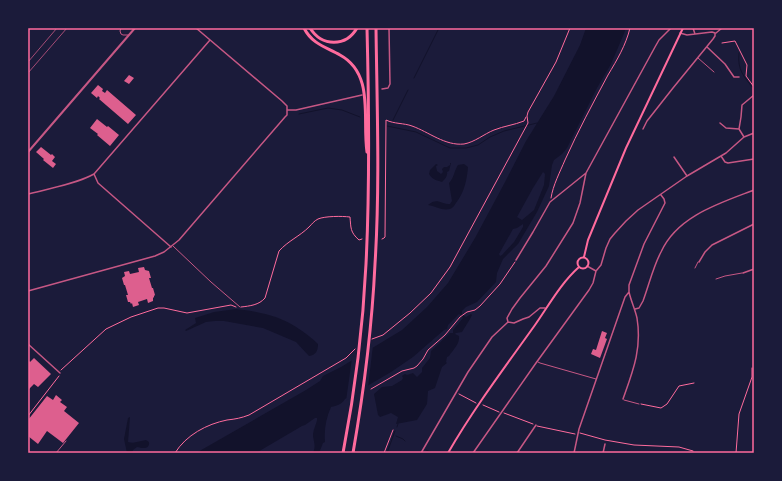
<svg xmlns="http://www.w3.org/2000/svg" width="782" height="481" viewBox="0 0 782 481" font-family="Karla,sans-serif">
<rect width="100%" height="100%" fill="#1b1b3a"/>
<path fill="#12122b" fill-rule="evenodd" d="M586,28H626L623,36L611,64L597,88L567,148L562,154L554,160L552,165L549,186L537,212L518,244L503,259L497,273L496,282L477,302L466,307L462,311V314L464,316L466,317L471,314L472,315L470,319L462,332L456,333L455,334L459,336C460,344 453,350 449,356L447,357L446,362L447,363L442,367L435,388L428,391L427,404L417,420L396,424L398,417L391,413L380,417L378,415L374,394L382,387L392,386L402,380L403,378L402,376L405,374L407,375L413,373L417,377L422,372V368L430,358L431,351L450,333H453V330L463,318L461,315L459,314L448,325L447,329L444,330L413,357L391,372L345,399C342,404 337,406 331,407C326,418 324,429 325,442L323,443L319,453H313C316,446 314,443 313,436C313,430 316,425 317,420V418H315L305,425L302,426L256,453H196L306,390L320,381L323,376L341,367L402,330L427,307L448,283L475,238L504,184L526,141L554,96L580,45ZM543,172L545,174L544,185L534,210L522,220L517,217L533,188ZM523,224V227L514,242L502,255L500,256L499,254L513,229L517,228Z
M450,163H451L449,171L447,172C448,176 445,179 442,182C436,180 433,180 429,174L430,170L436,164L438,165L436,166L437,171L441,174L443,172L442,169L444,167H447L450,165Z
M464,164L468,167C467,180 464,193 456,203C454,206 453,208 450,209C442,211 435,206 428,205C437,197 441,204 450,204L452,201L449,183C454,178 454,171 458,165Z
M236,309C271,313 292,320 318,344C318,351 316,355 309,356L296,342L263,328L224,321H215L206,322L186,331L185,330L196,323L195,318L214,312Z
M130,417L128,442C135,444 139,441 146,440L149,442C150,450 142,448 137,447L133,450L132,453H127L124,439L128,418Z"/>
<path fill="#1b1b3a" d="M373,345L368,388L346,401L352,358Z"/>
<g fill="none" stroke-linecap="round" stroke-linejoin="round">
<path stroke="#12122b" stroke-width="1" d="M739,53C737,70 744,77 754,89
M414,78L439,28
M299,114L328,108L342,110L360,117
M393,120L408,90
M387,126L416,132L450,148H466L478,145L490,137L504,131L537,123
M397,427L398,424
M396,436L403,439L405,441
M426,450L433,453
M387,453L395,431"/>
</g>
<path fill="#dd5f8e" d="M129,75L134,78L129,84L124,81Z
M98,85L103,89L102,91L105,93L107,90L136,115L128,124L99,99L100,98L98,96L97,98L91,93Z
M97,119L107,127L108,126L119,135L110,146L97,135L98,134L90,128Z
M41,147L51,155L52,154L55,157L52,161L56,164L53,168L43,160L44,159L36,152Z
M144,267L145,270L149,271L151,278H149L152,288H153L155,295L154,296V297L153,298V301L148,303L147,299L138,302L139,305L133,307L132,303L131,304L130,302H128L126,295H128L125,285H124L122,278L125,276L124,272L129,271L130,274L139,272L138,268Z
M602,331L607,333L605,338L607,339L600,358L591,354L593,349L596,350Z
M34,358L51,374L38,387L34,384L28,390V360L30,362Z
M56,395L62,400L60,402L67,407L64,411L79,423L63,443L47,431L38,444L28,436V420L47,396L53,400Z"/>
<g fill="none" stroke-linecap="round" stroke-linejoin="round">
<path stroke="#ff6b9d" stroke-width="1" d="M722,43L735,41L747,65L746,76L754,87
M551,198C553,185 560,172 565,160C578,131 593,103 608,75C617,60 626,45 630,28
M382,239L384,238L385,237L386,120C394,124 404,123 412,126C429,132 445,146 464,144C475,142 484,134 494,130C504,126 514,125 524,121L526,117
M241,307C250,306 259,305 265,298L279,251C288,241 300,236 309,227C312,224 314,221 318,219C325,216 342,216 350,217C351,228 350,232 359,240L362,239
M372,339L383,335L410,313L431,293L450,267L528,123L527,116L528,112L556,62L570,28
M61,370L106,329L131,317L158,308H164L187,313L231,305L236,307
M371,389L402,371L414,368L417,366L423,359L428,350L445,335L460,317L467,312L475,310L480,306L500,284L515,262
M459,394L476,403
M641,404L661,408L667,404L679,386L694,383
M483,405L499,412
M504,413L533,424
M28,416L59,376
M537,426L575,434
M580,433L605,440L634,445L679,447L693,451
M175,453C186,435 207,424 227,420C236,419 241,418 249,415L346,358L355,349
M384,453L393,430
M736,453L739,414L752,377V368"/>
<path stroke="#c65784" stroke-width="1" d="M121,28L120,31L121,34L123,35H128
M698,58L714,72
M173,246L211,282L240,307
M695,268L698,262
M716,279L725,276L742,273
M538,362L540,363L596,379
M624,400L639,404
M56,453L66,441"/>
<path stroke="#c65784" stroke-width="1.5" d="M196,28L282,101L287,106V110
M693,28L695,34
M680,33L687,35L712,32L715,33
M716,33L722,28
M707,47L725,64L734,77H739
M382,89L388,88L390,84L389,28
M287,110H296L362,95
M720,123L726,128L739,129L744,137
M643,129L647,121L673,88L713,39L715,36V33
M739,129L741,117L742,105L754,95
M721,156L725,162L728,163L754,159
M674,157L687,176
M94,174L98,183L171,247
M28,194C48,189 76,184 94,174L210,40
M516,260L533,232L550,202L586,173L655,47L659,40L671,28
M699,262L705,252L712,245L754,224
M587,266L596,271
M743,273L754,269
M28,291L155,256L164,252L179,240L285,117L287,115V110
M635,309L639,308L643,301C649,285 653,267 661,252C677,216 720,203 754,190
M508,322L514,323L523,319L529,317L540,308H545
M28,344L60,373
M623,399C633,371 642,349 637,318C635,309 631,301 629,292
M421,453L468,372L492,337L508,322L507,318L512,309L520,298L546,266L573,223L580,203L586,173
M473,453L536,363L589,290L593,283L596,271L601,265L606,248L610,239L615,233L626,221L638,210L687,176L726,153L744,137L754,133
M517,453L536,425
M574,453L579,429L625,297L629,292V285L644,244L665,203L664,199L661,195
M603,453L605,444"/>
<path stroke="#c65784" stroke-width="2" d="M28,152L135,28"/>
<path stroke="#ff6b9d" stroke-width="2" d="M584,257L588,240L626,148L683,28
M577.5 263a5.5 5.5 0 1 1 11 0a5.5 5.5 0 1 1-11 0Z
M448,453C474,408 505,367 535,325C549,305 561,283 579,267"/>
<path stroke="#ff6b9d" stroke-width="3" d="M304,28C312,44 326,47 340,55C375,74 362,119 367,152
M310,28C322,47 346,47 357,28
M343,453C355,391 363,327 366,264C370,185 369,107 367,28
M353,453C364,390 372,327 375,264C380,185 377,107 376,28"/>
<path stroke="#a44b75" stroke-width="1" d="M28,62L57,28
M28,73L67,28"/>
</g>
<rect width="782" height="481" fill="none" stroke="#1b1b3a" stroke-width="58"/>
<rect x="29" y="29" width="724" height="423" fill="none" stroke="#ff6b9d" stroke-width="1.5"/>
</svg>
